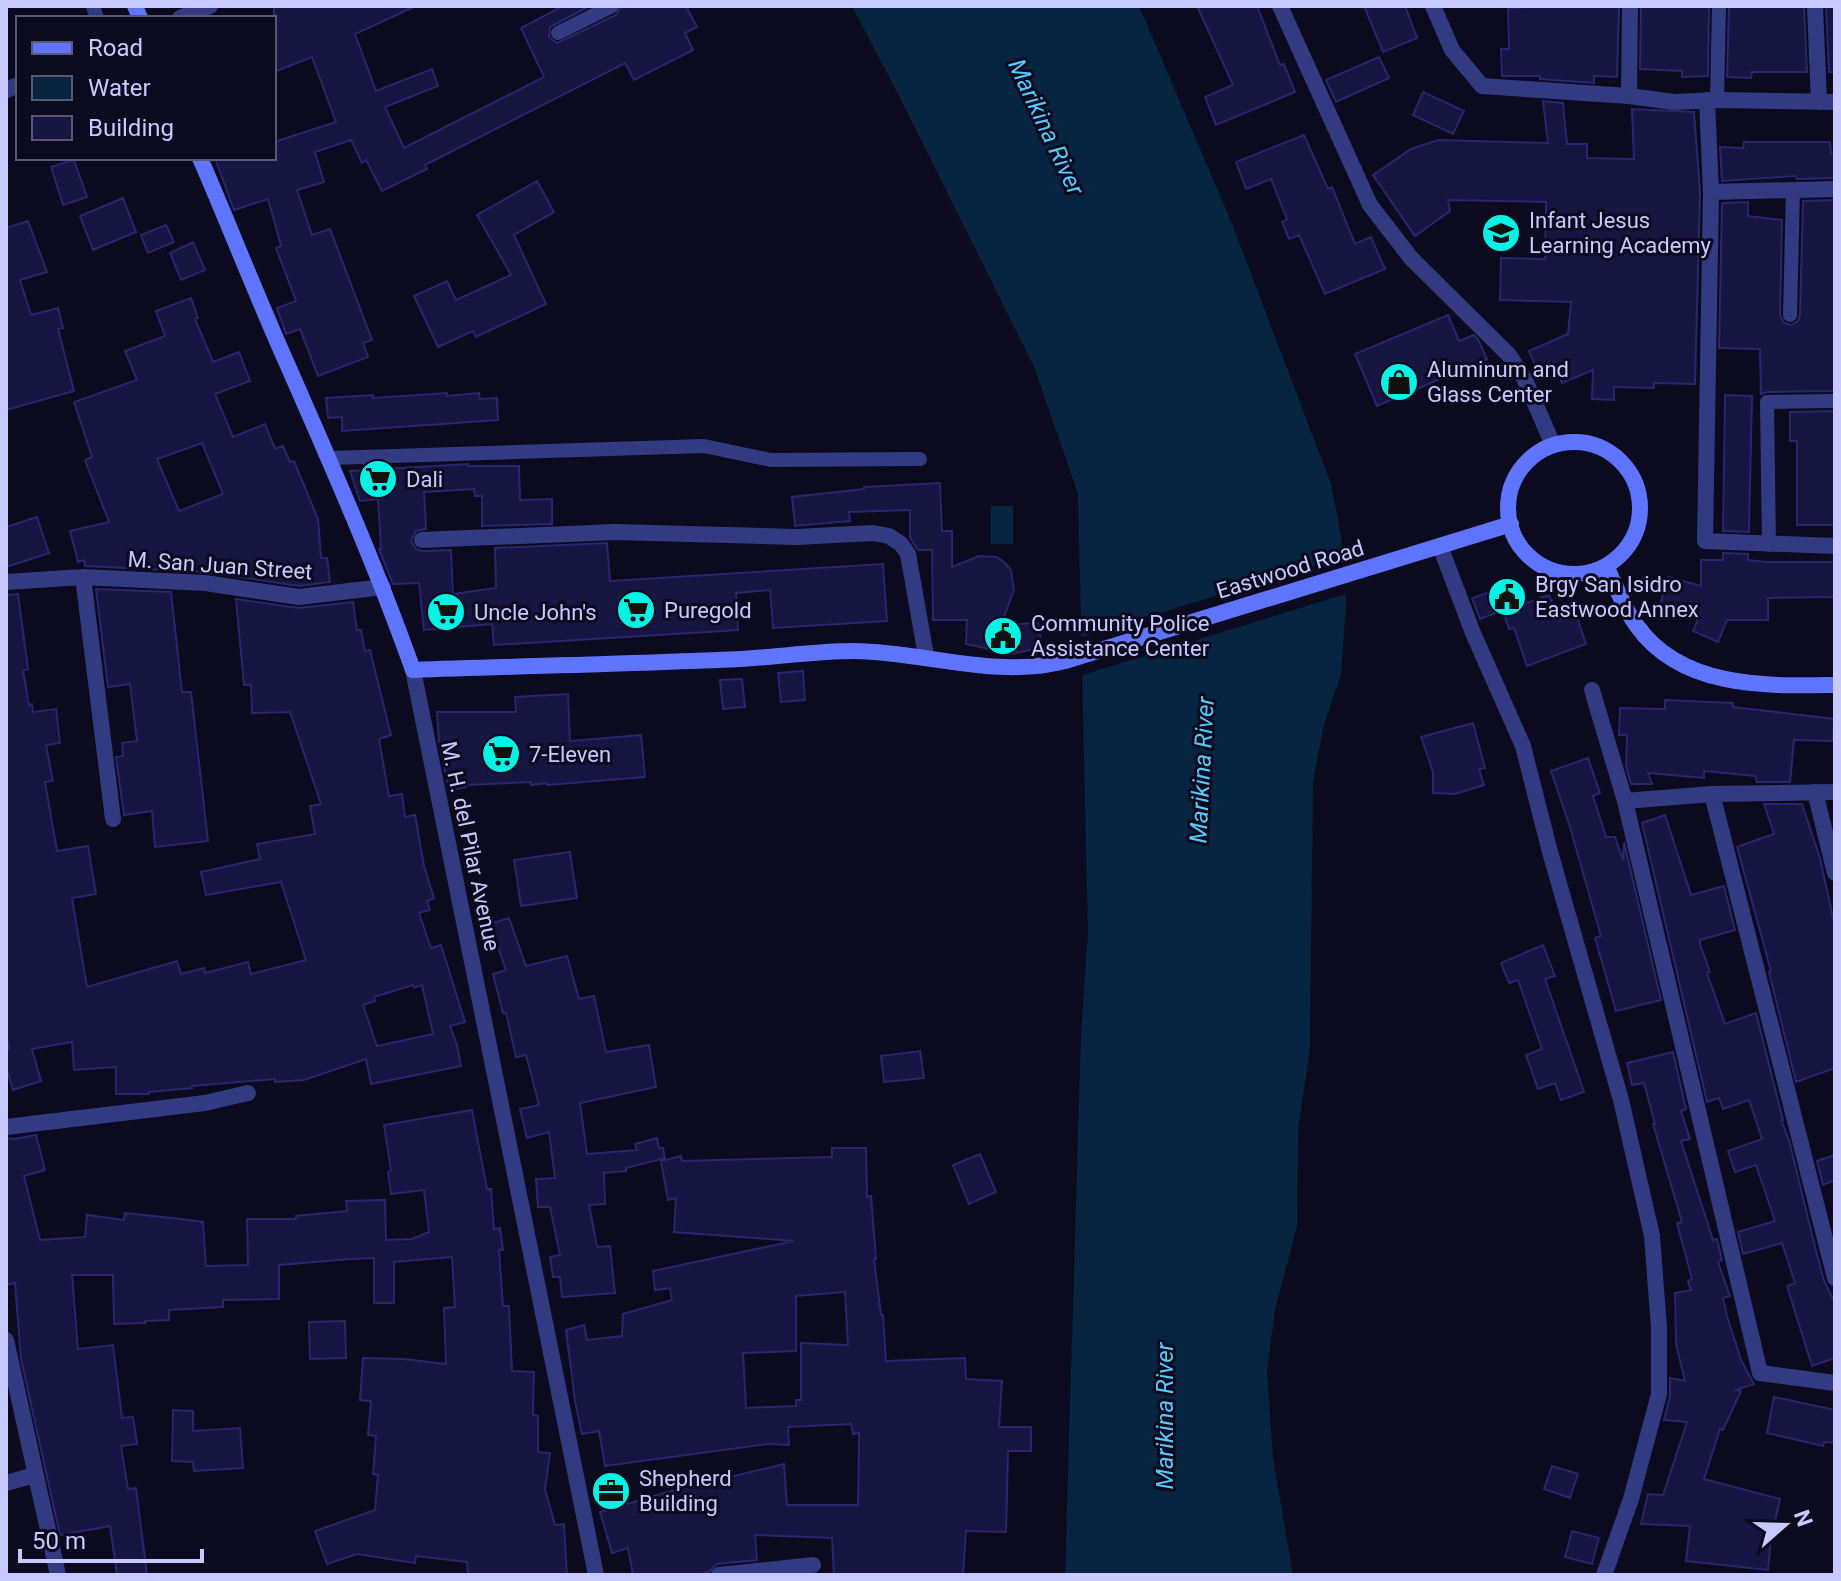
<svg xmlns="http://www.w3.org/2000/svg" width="1841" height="1581" viewBox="0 0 1841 1581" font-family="Roboto,sans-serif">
<rect width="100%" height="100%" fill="#0b0a1e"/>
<path fill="#072540" d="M852,6H1139L1231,221L1331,484L1341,536L1346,604L1341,675L1324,724L1313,782L1310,1049L1298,1129L1297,1227L1275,1309L1267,1371L1273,1457L1293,1575H1065L1081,1035L1088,932L1078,494L1034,367L898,94Z
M991,506H1013V544H991Z"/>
<path fill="#0b0a1e" d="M1347,556L1349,593L1079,676L1078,638Z"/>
<path fill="#171541" stroke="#29266e" stroke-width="2" fill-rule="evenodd" d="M274,6H416L355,34L376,91L432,69L438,86L385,107L404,148L544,77L521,28L563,6H590L550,27L549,37L557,43L616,15L622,6H686L697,27L685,33L693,50L634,80L625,63L425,165L427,169L382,191L366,160L362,163L351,140L315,152L324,182L297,190L312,235L330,229L372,340L363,343L368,357L318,376L300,329L286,334L277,308L296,301L276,248L281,246L268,199L234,210L215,158H274V142L336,122L312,57L274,72Z
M1197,6H1257L1280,65L1284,64L1295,92L1216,125L1205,97L1233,85Z
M1364,6H1405L1417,38L1383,52Z
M1558,6H1619L1617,77L1594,76V83L1540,79V76H1502L1501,49H1509L1508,8Z
M1641,6H1709L1708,76L1682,77V71L1640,69Z
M1729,6H1804L1807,72H1752L1751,78L1727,77Z
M1826,6H1835V72H1829Z
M1379,57L1389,78L1336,102L1326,80Z
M1423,92L1464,111L1453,134L1413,115Z
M1543,101L1563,103L1567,144H1587V158L1634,159L1632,109L1694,112L1700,192L1695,384L1654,383V388L1614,387V400L1592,399L1593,370L1562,383L1556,370L1540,377L1529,351L1568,334L1571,302L1500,300L1501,258L1545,259L1546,202L1448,200L1450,211L1415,236L1373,175L1411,149L1438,140L1548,143Z
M1304,135L1328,189L1332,187L1355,244L1371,237L1385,269L1325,294L1299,235L1289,239L1282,222L1287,219L1271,179L1246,189L1236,162Z
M1744,142H1830L1831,154H1835V178L1797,179L1796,176L1722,181L1720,147L1743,148Z
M74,160L87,197L63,205L51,167Z
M537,181L554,212L514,235L546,304L476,337L473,331L438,347L414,296L447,281L456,300L511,275L477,215Z
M123,198L136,232L93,250L80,216Z
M1835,200V391L1767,392L1761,394L1760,349L1719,348L1722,203L1748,202V216L1782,220L1780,315L1784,323L1791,325L1798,321L1800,315L1803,201Z
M28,221L47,272L20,280L31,315L58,308L63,328L58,329L74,391L6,410V228Z
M166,225L174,242L148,253L141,235Z
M193,242L205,270L181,280L170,253Z
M191,298L198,318L195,319L213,362L239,352L250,381L215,394L233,437L265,424L275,449L283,446L290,462L294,461L318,519L321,558H327L330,582L299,586L206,572L85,566L84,560L78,562L70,531L109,522L85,460L92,457L74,402L137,380L125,351L165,336L156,311ZM202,443L223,494L179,511L157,459Z
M1448,315L1459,341L1474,335L1479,341L1487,359L1377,406L1355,354Z
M447,393V396L479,393L480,399L497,398L498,420L342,431V417L328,418L326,398L373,395V398Z
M1725,395L1752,396L1749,532L1723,531Z
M1835,411V525H1797V441H1790V412Z
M468,464V466H519L520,500L552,499V524L482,526V496H475L474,489L424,492L426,529L416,531L411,541L416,549L422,551L451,550L453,594L496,588L495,548L607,543L610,581L883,564L887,621L773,628L770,590L736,593L738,630L494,645L492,624L424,630L419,583L393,584L379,549H381L378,499L360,501L350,471Z
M940,483L942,531H952V567L979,556L997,557L1005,563L1011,570L1014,590L1001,625L1038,623L1042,647L1012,654L966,644L967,620H933L932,550H918L910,538V510L849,512L850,521L795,526L792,497L864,489V487Z
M37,517L49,553L6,567V527Z
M1723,553L1748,554V560L1766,562H1835V597L1768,598V620H1727L1718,642L1693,631L1700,615L1660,605L1668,577L1701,586V560H1723Z
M1513,584L1520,604L1480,619L1472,598Z
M96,589L171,592L182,692H191L208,841L155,847L152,811L124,815L116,757L123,756L122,743L137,741L130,684L108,687Z
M18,594L28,669L23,671L29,705L32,704L33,712L56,709L60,743L46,745L53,781L45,782L57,851L88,846L96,894L72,898L87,987L177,961L181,974L204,968L205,973L248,962L251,974L306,960L281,882L206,895L201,872L260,859L257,844L315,834L310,806L321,804L290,712L252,713L251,685H244L236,599L298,608L353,602L357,630H361L365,651L370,650L391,735L379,739L389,796L402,794L405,817L415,815L424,866L434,898L427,901L430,910L419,913L431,948L441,945L465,1022L450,1026L457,1045L461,1066L371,1084L366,1059L304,1080L275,1082V1079L192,1086V1088L149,1092V1094H116V1067L74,1070L72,1042L32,1049L41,1081L13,1090L6,1067V1050L9,1049L6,1033V595ZM413,985L414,988L422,985L433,1034L377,1046L363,1005L375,1001L374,997Z
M1549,595L1559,620L1576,614L1586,644L1527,666L1514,628L1509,629L1503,611Z
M803,671L805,700L781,702L778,673Z
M742,679L745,707L723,709L720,680Z
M568,694L570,741L641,735L645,777L547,785L546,783L531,785V782L466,785V787L449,791L439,741L437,712H516L515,697Z
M1665,700L1733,703V707L1834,719L1833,741L1794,740L1790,782H1757L1755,776L1704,771V778L1648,773L1652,784H1631L1626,766L1627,735H1619L1620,708L1665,709Z
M1473,723L1485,768L1479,769L1484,785L1455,794L1433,793V772L1421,737Z
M1588,758L1600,793L1593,796L1606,837H1615L1623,860L1624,842L1661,1000L1616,1011L1595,938L1601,936L1570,827L1551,771Z
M1764,804H1802L1820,858L1833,918L1835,917V1068L1796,1082L1769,972L1771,971L1737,847L1774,834Z
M1665,815L1691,895L1724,886L1735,930L1700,940V944L1710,972L1707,973L1725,1024L1756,1013L1783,1120H1781L1789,1140L1816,1251L1824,1281L1835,1303V1358L1812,1366L1787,1286L1795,1283L1782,1243L1743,1254L1738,1232L1775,1221L1756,1165L1735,1172L1728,1151L1762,1139L1749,1100L1723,1109L1719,1098L1707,1102L1642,823Z
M570,852L577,898L521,906L514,860Z
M509,918L526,966L567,956L579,999L594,996L606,1052L649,1045L656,1087L580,1103L587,1154L637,1150L635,1144L657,1138L659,1148H663L665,1158L626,1168V1171L604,1173L605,1204L589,1205L597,1247L610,1246L615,1293L562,1297L560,1277H553L550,1257L560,1255L550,1207H538L536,1179L555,1178L549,1132L527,1138L520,1109L539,1105L526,1055L516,1057L506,1013H503L493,974L506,970L490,924Z
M1543,945L1555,976L1545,979L1584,1092L1561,1100L1555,1083L1538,1089L1526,1055L1542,1049L1518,980L1509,983L1501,963Z
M920,1051L924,1078L884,1082L881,1056Z
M1673,1052L1686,1109L1681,1111L1690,1139L1681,1141L1713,1240L1717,1239L1722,1260L1718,1262L1730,1296L1723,1298L1727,1316L1741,1360L1754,1384L1736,1390L1741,1391L1723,1430L1720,1429L1704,1479L1780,1499L1771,1538L1768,1570L1686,1561L1690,1526L1641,1524L1648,1494L1663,1495L1687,1422L1664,1420L1670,1396V1378L1685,1381L1676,1344L1675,1293L1691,1290L1688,1281L1692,1279L1677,1223L1682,1222L1653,1124H1655L1644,1083L1632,1085L1627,1063Z
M472,1110L487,1189H491L494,1229L500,1228L503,1250H499L503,1306H509L512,1371L534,1372L533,1415L538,1416V1452L550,1453L545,1489L555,1525L564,1524L567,1575H468L467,1562L416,1556L415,1563L357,1554L327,1564L315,1531L375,1510L378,1475L373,1474L376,1436L368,1435L371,1401L360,1400L363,1358L404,1359L446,1364L444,1308L455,1307L452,1257L394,1262V1303H374V1258L351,1259L279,1265V1299L223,1300V1307L169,1310V1320L145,1321V1323L114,1324L113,1275H72L78,1349L113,1345L122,1418L133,1417L137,1444L121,1446L128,1489L136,1488L147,1575H117L110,1526L60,1535L21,1359L15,1283L6,1285V1138L15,1139L36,1135L45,1170L24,1176L40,1240L85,1237L87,1215L124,1220L125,1213L182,1219L203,1222L206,1266L248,1265L247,1219H296V1216L347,1211L346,1201L385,1200L386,1240L412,1239L429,1232L424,1190L391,1194L388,1172L391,1171L384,1125Z
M832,1148H866L867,1197L871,1196L876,1259H874L881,1315H883L886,1361L965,1358L966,1379L1002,1381L999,1427H1031V1451H1008L1006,1532L966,1531L963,1575H834L832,1538L755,1535L757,1560L717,1564L709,1572L698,1575H633L628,1548L612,1553L600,1512L664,1493L784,1464L787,1505H858L859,1433L853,1434L851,1424L788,1427L789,1445L767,1444L605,1466L599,1431L582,1434L575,1401L566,1330L584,1325L587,1340L622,1336L623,1314L672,1300L670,1288L655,1290L653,1271L794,1241L674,1232L676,1198L668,1200L661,1161L681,1156L682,1161L832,1157ZM845,1292L848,1345L801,1343V1400H796V1406L746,1408L743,1353L796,1351V1296Z
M980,1154L996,1192L969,1204L953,1165Z
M1835,1155V1180L1823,1185L1817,1161Z
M345,1321L346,1358L310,1359L309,1322Z
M1774,1397L1835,1410V1443L1824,1442L1823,1446L1767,1433Z
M173,1410L193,1411V1431L240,1428L243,1468L194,1471L193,1462L172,1461Z
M1552,1466L1578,1474L1570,1498L1544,1489Z
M1572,1531L1599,1538L1592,1564L1565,1557Z"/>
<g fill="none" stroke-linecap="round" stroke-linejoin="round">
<path stroke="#323b81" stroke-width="14" d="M93,6L97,18
M558,33L612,6
M1717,100L1719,6
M1790,315L1793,190
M330,458L704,446L771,460L920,459
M1769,545L1767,402L1835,401"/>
<path stroke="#323b81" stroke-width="16" d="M1433,6L1452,50L1482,86L1629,96L1674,102L1717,100L1835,102
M1815,6L1819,102
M6,90L18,85
M1629,96L1630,6
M1707,100L1711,192L1705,541L1835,546
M1711,192L1835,189
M422,540L615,532L796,537L873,533L889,536L901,544L908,554L926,656
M1440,546L1473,633L1523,746L1550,852L1621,1100L1652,1236L1659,1328V1394L1631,1499L1604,1575
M83,577L113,819
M6,582L83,577L205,583L299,597L383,587
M1592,690L1625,801L1712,794L1835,792
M1815,792L1835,873
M1712,794L1835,1278
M1625,801L1760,1373L1835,1383
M6,1127L205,1103L248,1093
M6,1483L35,1475
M719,1575L813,1565"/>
<path stroke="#323b81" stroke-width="16" d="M1280,6L1370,205L1411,258L1509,355L1525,380L1553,445
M180,18L210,6
M413,670L596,1575
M6,1340L58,1575"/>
<path stroke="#5f74ff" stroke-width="16" d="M135,6L140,18
M200,158C230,227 257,297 288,366C332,466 376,566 413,670C522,666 631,664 740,659C778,657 816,651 855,651C925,652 996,679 1065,661L1511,524
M1508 508a66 66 0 1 1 132 0a66 66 0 1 1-132 0Z
M1606,566C1616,586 1624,609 1637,626C1682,689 1767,686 1835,685"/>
</g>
<defs>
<symbol id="school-disc" viewBox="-11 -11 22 22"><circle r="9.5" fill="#00f3e5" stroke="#0b0a1e"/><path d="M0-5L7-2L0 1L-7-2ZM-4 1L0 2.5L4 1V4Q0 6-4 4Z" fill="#111"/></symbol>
<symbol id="shop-disc" viewBox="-11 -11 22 22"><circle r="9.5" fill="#00f3e5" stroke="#0b0a1e"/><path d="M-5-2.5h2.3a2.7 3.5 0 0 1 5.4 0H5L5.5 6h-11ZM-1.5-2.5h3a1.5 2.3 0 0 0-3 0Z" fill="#111"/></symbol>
<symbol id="supermarket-disc" viewBox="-11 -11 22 22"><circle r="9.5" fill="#00f3e5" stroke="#0b0a1e"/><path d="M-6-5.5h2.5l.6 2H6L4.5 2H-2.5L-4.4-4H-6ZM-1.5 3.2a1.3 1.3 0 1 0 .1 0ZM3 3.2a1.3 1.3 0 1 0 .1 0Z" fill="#111"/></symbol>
<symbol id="civic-disc" viewBox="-11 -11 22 22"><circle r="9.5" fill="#00f3e5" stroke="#0b0a1e"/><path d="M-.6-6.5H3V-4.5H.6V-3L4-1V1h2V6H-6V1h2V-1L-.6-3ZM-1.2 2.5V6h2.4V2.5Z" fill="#111"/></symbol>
<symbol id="office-disc" viewBox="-11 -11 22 22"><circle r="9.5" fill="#00f3e5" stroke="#0b0a1e"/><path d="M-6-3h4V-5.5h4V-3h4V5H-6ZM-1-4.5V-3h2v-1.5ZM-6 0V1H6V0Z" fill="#111"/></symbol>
</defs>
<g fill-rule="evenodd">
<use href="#school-disc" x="1479" y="211" width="44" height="44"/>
<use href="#shop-disc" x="1377" y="360" width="44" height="44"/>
<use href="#supermarket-disc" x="356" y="457" width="44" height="44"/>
<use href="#civic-disc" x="1485" y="575" width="44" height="44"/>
<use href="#supermarket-disc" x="614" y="588" width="44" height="44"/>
<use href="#supermarket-disc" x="424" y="590" width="44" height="44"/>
<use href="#civic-disc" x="981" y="614" width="44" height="44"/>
<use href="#supermarket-disc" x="479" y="732" width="44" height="44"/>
<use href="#office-disc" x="589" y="1469" width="44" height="44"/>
</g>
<g text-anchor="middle" stroke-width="6" stroke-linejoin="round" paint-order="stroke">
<g font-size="22" fill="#c8caff" stroke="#0b0a1e" text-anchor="start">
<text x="1529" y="228">Infant Jesus<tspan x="1529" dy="25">Learning Academy</tspan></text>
<text x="1427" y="377">Aluminum and<tspan x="1427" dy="25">Glass Center</tspan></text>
<text x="406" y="487">Dali</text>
<text x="1535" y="592">Brgy San Isidro<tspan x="1535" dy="25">Eastwood Annex</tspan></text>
<text x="664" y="618">Puregold</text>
<text x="474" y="620">Uncle John's</text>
<text x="1031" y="631">Community Police<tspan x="1031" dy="25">Assistance Center</tspan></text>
<text x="529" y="762">7-Eleven</text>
<text x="639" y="1486">Shepherd<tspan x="639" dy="25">Building</tspan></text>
</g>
<g font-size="22" fill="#c8caff" stroke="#0b0a1e">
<text transform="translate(220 565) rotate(4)" y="8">M. San Juan Street</text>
<text transform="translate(1290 569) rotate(-17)" y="8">Eastwood Road</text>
<text transform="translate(471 846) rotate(78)" y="8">M. H. del Pilar Avenue</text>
</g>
<g font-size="24" font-style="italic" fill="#56cbff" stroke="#0b0a1e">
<text transform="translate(1046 127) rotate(65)" y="8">Marikina River</text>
<text transform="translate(1202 770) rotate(-87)" y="8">Marikina River</text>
<text transform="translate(1165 1416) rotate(-90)" y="8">Marikina River</text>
</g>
</g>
<rect width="1841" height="1581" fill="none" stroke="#c8caff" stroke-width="16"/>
<rect x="16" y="16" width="260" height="144" fill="#0b0a1e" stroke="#575778" stroke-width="2"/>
<rect x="32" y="42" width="40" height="12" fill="#5f74ff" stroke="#575778" stroke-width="2"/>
<text x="88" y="56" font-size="24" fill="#c8caff">Road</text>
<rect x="32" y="76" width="40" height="24" fill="#072540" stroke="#575778" stroke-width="2"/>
<text x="88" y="96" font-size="24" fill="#c8caff">Water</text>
<rect x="32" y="116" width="40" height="24" fill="#171541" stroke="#575778" stroke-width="2"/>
<text x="88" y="136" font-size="24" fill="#c8caff">Building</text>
<g transform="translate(1785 1525) rotate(70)" stroke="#0b0a1e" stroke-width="6" paint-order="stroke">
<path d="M0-6L14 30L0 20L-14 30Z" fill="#c8caff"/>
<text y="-12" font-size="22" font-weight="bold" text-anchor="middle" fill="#c8caff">N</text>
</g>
<path d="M20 1549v12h182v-12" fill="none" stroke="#c8caff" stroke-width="4"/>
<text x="32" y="1549" font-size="24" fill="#c8caff" stroke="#0b0a1e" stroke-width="6" paint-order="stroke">50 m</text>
</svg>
